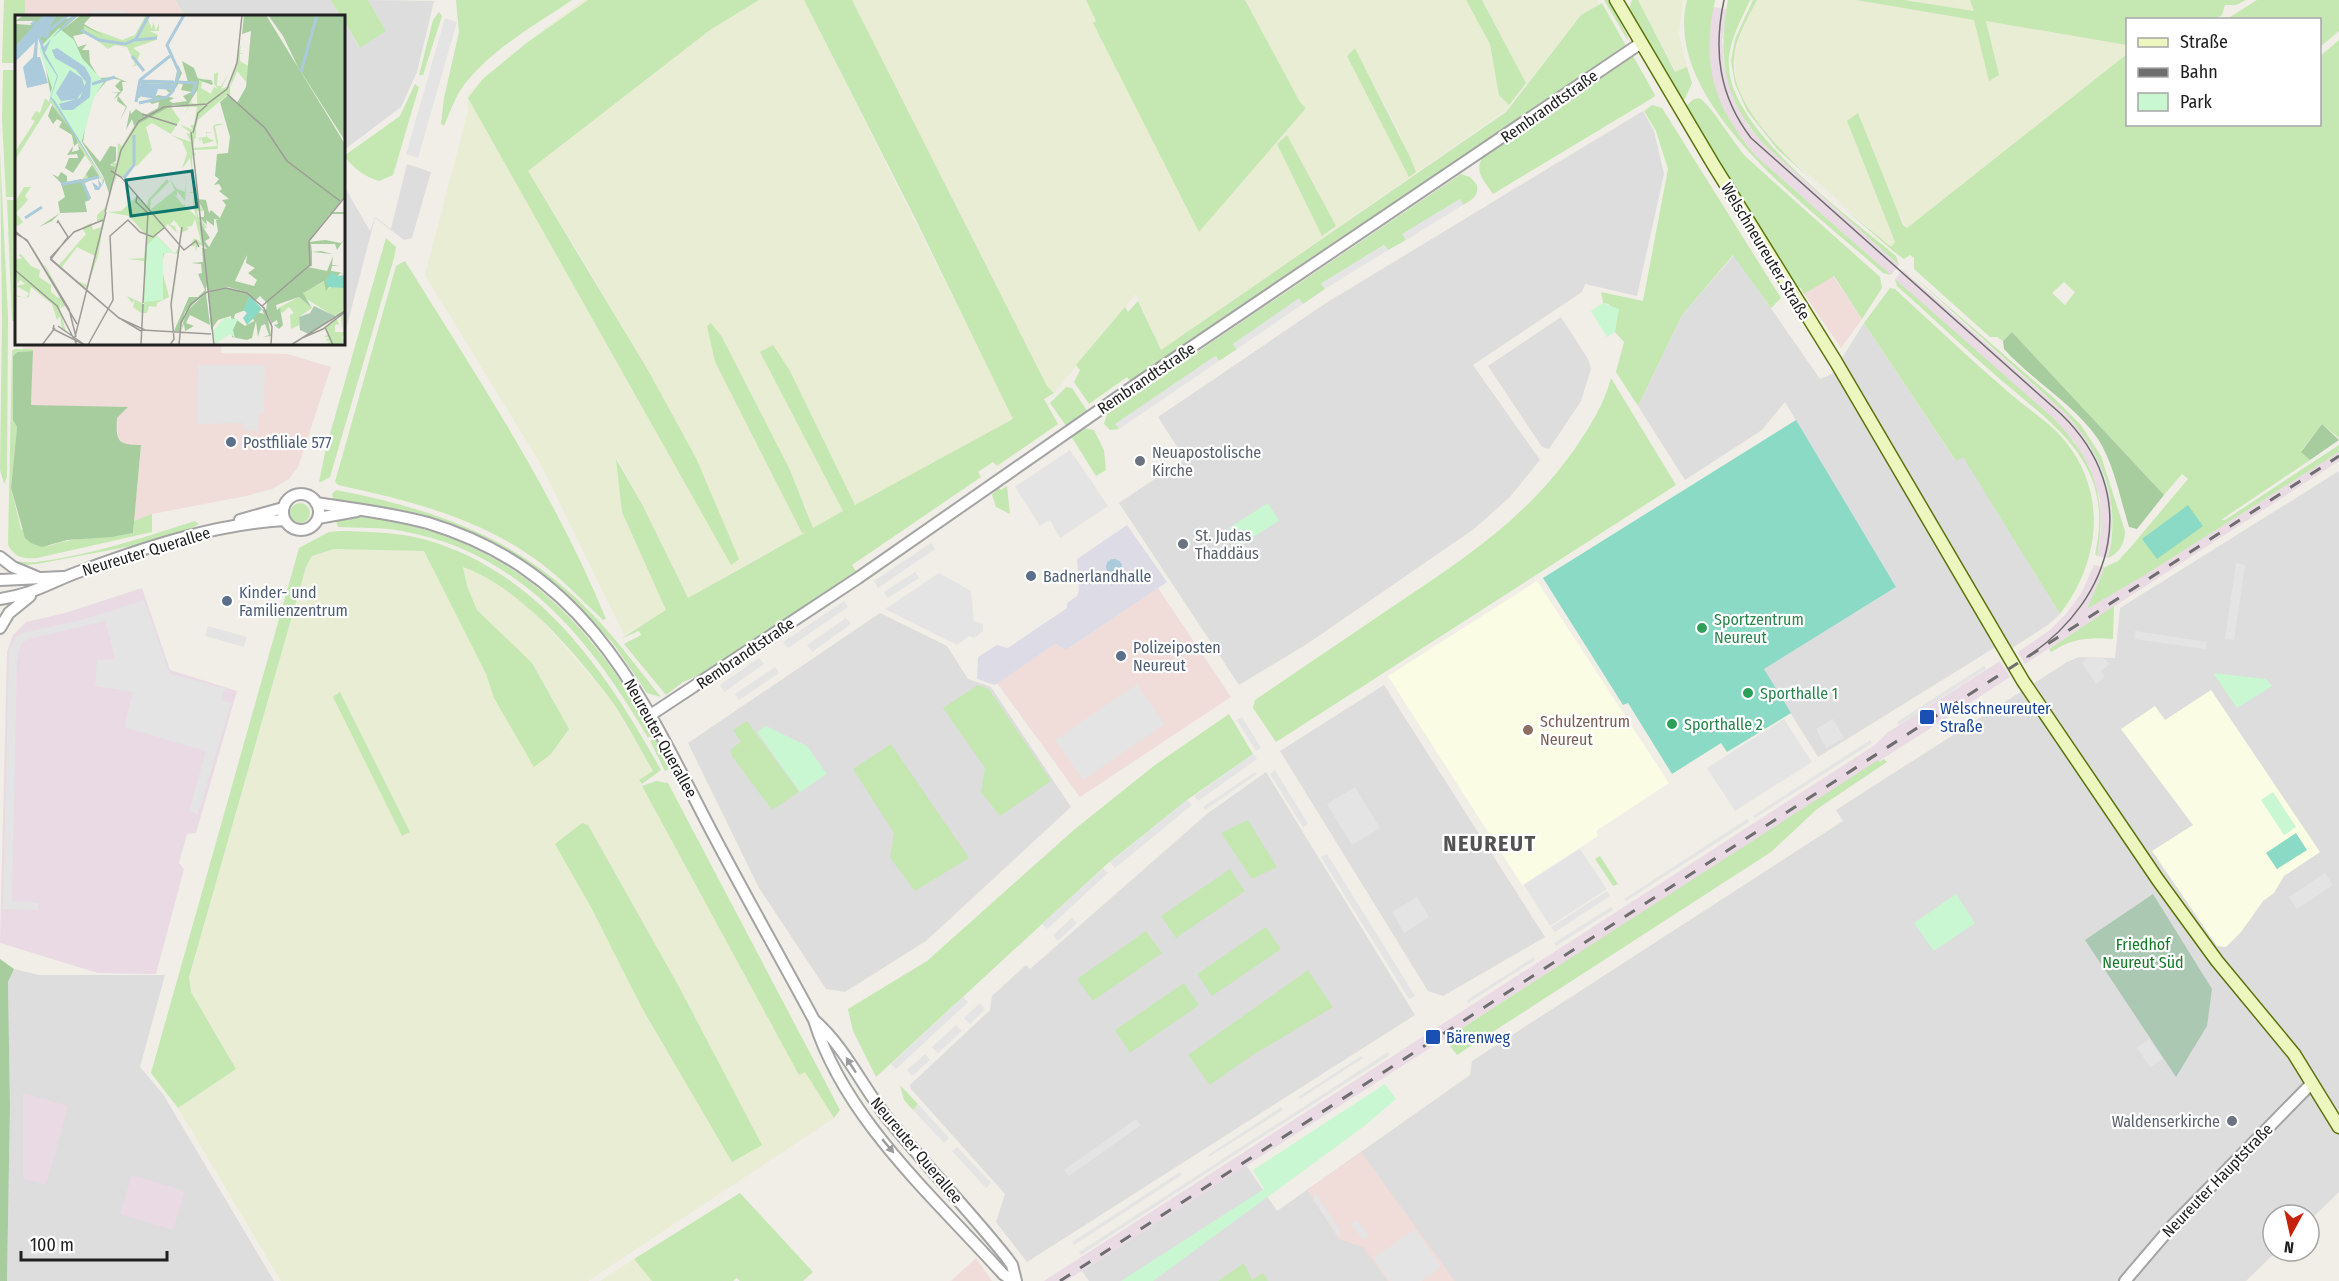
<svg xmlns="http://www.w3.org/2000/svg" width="2339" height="1281" viewBox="0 0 2339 1281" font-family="'Fira Sans Condensed',sans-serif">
<rect width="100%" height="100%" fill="#f0eee7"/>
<path fill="#dedddd" d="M175,0H330L341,16H185Z
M368,0L434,1L417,72L401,107L344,150V21L359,47L386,31Z
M1643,111L1654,131L1664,174L1637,296L1585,284L1582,292L1473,365L1540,460L1510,497L1474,529L1307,644L1239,685L1119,503L1185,459L1158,417L1326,303Z
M407,164L431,172L412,238L404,240L375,218L344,337V186L370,231L375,217L391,229Z
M1734,255L1820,379L1832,374L1864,323L1955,460L1963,456L2060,614L2048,625L2012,648L2007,640L1818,757L1763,669L1896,587L1785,402L1762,430L1685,480L1638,406L1682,315Z
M1561,317L1588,359L1591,369L1581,401L1549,449L1542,447L1488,366Z
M2339,471V1192L2309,1221V1215H2273V1251H2277L2246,1281H1089L1082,1271L1246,1165L1277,1211L1470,1075L1472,1061L1843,821L1836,810L2067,662L2079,657L2115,658L2120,608Z
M880,613L947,646L968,679L991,687L1071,807L926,941L845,992L826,989L759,888L688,743Z
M1384,685L1545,937L1443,996L1428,991L1280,751Z
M1266,772L1415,1015L1027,1262L996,1222L1005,1194L911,1089L910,1085L990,1010L992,996L1026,965L1030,969L1208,813Z
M14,969L39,975H165L140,1067L163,1094L274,1281H7L10,1106L8,982Z"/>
<path fill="#f0dcd8" d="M25,0H175L185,16H25Z
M1833,276L1862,319L1841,348L1804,294Z
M23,344H222L221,353L287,354L331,367L298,467L289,479L272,489L246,496L152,514L134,521L141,446L126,445L118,439L117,418L127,408L31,405L33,349H23Z
M1158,588L1231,697L1080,797L997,683L1055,644L1066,650Z
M1361,1152L1455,1281H1388L1363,1247L1339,1239L1307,1190Z
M976,1258L992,1281H951Z"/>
<path fill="#e9dae4" d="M1713,7L1727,9L1722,40L1724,66L1733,98L1748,126L1767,147L1899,265L1891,275L1756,156L1734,128L1719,101L1709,67L1708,42Z
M1903,270L2063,411L2082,432L2099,461L2111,501L2112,527L2108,558L2097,556L2101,531L2100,499L2090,469L2074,441L1895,279Z
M2339,452V461L2025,664L2018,652L2050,630L2066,614L2082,592L2094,565L2105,567L2087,609L2145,575Z
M142,588L170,670L237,691L196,833L187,834L179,863L184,869L156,974L98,973L0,943L7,652L13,635L26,622L65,613Z
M2000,661L2010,677L1990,690L1066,1281H1044L1875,745L1887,733Z
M23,1093L68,1106L46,1185L23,1178Z
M132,1175L185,1191L173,1230L120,1214Z"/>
<path fill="#fafde3" d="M1537,581L1669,783L1596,831L1598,836L1522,885L1388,676Z
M2211,690L2320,852L2284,876L2274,893L2263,901L2241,932L2226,947L2217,946L2152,851L2193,825L2121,729L2155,706L2165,720Z"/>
<path fill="#e9edd4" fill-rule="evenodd" d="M584,0H588L528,42L475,88L710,30L759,0H804L1014,419L1053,392L1047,386L852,0H1086L1096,22L1093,24L1200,231L1306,108L1300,102L1245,0H1466L1490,44L1496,68L1526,83L1482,0H1597L1599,4L1581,15L1505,111L1161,350L1136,294L1054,393L1013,419L749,563L624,635L540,463L425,275L468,111L467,96L483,78L527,42ZM1355,48L1397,128L1416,172L1347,57ZM476,91L586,265L696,458L731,565L468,98ZM722,337L806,507L812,527L802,533L715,362ZM761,352L790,371L830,455L843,511ZM617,458L643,506L687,597L622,512Z
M1638,0H1683L1679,35L1687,67L1676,72Z
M1757,0H1856L1974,20L1999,75L1986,21L2128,45L2127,54L1907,228L1847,121L1895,242L1891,247L1786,155L1753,118L1744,101L1737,86L1734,56L1742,29Z
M1904,0H1970L1974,11Z
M334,549L424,551L486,674L494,698L532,663L477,610L467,586L463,566L497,582L534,612L609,697L653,771L639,780L799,1074L805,1071L834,1118L588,1281H281L178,1108L236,1069L191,992L189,977L306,567L312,556Z
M634,1259L652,1281H600Z"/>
<path fill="#c5e7b1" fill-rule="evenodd" d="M4,0H25V16H16V63H2Z
M330,0H368L386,31L360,48L344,21V16H341Z
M456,0H572C537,24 495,47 468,80C456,93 451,110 444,126L441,124L444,98L459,32Z
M588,0H759L710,30L528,171L649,372L696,458L739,559L731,565L468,98L483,79L528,42Z
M804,0H852L1047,386L1054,393L1044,399L1058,424L997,466L993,462L978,472L981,477L852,565L856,571L708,671L683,682L666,695L624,644L641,635L639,631L622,638L666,610L622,512L616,459L643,506L688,598L806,532L802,533L715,362L707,326L711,323L722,337L790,470L813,528L843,511L760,352L773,345L790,371L855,505L1013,419L915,218Z
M1086,0H1245L1300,102L1306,108L1199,232L1093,23L1096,21Z
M1466,0H1482L1526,83L1509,105L1499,95L1490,44Z
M1604,0H1608L1627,35L1628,41Z
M1632,0H1638L1675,72L1687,67L1692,83L1685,99L1682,100L1629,9Z
M1687,0H1715C1701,65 1713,105 1756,156L1891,275L1883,273C1815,212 1661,104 1687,0Z
M1728,0H1750C1740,23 1727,43 1729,69C1734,133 1847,215 1896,256L1899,265L1767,147C1724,102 1717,60 1728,0Z
M1753,0H1757C1746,22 1732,43 1734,69C1738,129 1846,208 1891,247L1895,242L1847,121L1858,113L1903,225L1907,228L2127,54L2128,124H2320V56L2339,40V438L2322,424L2301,451L2310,460L2221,520H2225L2339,445V452L2145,575L2087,609L2105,567L2118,561L2130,548L2188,479L2182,474L2164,495L2012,332L2003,341L1997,337H1990L1914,269V258L1910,255L1904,259L1893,251L1778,150L1747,111L1735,84L1731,61L1735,39ZM2064,282L2075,292L2065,305L2052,293Z
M1856,0H1904L1974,11L1970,0H2246L2236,5H2225L2222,15L2215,19L2128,20L2127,45L1986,21L1999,75L1989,81L1974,20Z
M2257,0H2339V31L2320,47V20L2227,19Z
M1602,3L1626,46L1157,367L1151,356L1156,367L1131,383L1127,377L1089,404L1074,382L1080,370L1076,365L1125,307L1128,312L1138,301L1161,350L1506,112L1581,15Z
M439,12L442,16L423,75H419L433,20Z
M1355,48L1410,157L1416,172L1409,177L1347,56Z
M1633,56L1655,95L1654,97L1493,194C1485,182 1473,171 1483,157Z
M3,70H16V197H6L2,119Z
M415,84L419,87L393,175L379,181C363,176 355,169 344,156L400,116Z
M1699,98C1708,101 1735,145 1746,157L1880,277L1882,288L1862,319L1834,276L1804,294L1800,287L1798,288L1712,154L1686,106L1694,99Z
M1652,105L1662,108L1781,298L1771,308L1733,255L1682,315L1638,406L1616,372L1624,342L1615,332V320L1609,304L1603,303L1601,292L1643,301L1668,169L1656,131L1644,111Z
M1287,135L1336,226L1322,236L1277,144Z
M0,152L8,317L7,477L4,484L0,470L2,318Z
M1461,174L1470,177L1477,185C1479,196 1472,200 1463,205L1460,199L1403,234L1406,240L1388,250L1384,245L1322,283L1325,289L1303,304L1299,299L1233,344L1237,349L1219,361L1216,356L1116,424L1119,429L1110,430L1104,424L1107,413Z
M7,200H16V321H12Z
M386,238L396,247L394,258L330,477L321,482H319L326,448Z
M405,261C477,377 554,492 606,619L603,620C583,601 564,581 542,564C481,518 411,501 338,485L335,482L394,273L396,266Z
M1904,268L2054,398L2081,425L2101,456L2125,531C2125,544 2119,553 2108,558C2122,503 2102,451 2063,411Z
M1895,279L2052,417C2093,458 2108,497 2097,556L2095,554C2115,466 2060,430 2002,381C1966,350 1932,317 1897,286Z
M1890,288L1895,289C1932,323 1969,358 2007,391C2026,408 2049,421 2065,441C2108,494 2100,562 2060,614L1963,457L1956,461L1864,323Z
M14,349H33V351L17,352L13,356V420L17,427L11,488L21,529L49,546C75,536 105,539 133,533L134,521L152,514V532L37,558C24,559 15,558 8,545L12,351Z
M1611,378L1676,485L1276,742L1253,708L1255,700C1302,668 1348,637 1395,605C1465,558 1527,518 1576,447C1591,425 1604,404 1611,378Z
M1066,387L1072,388L1088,412L1067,427L1050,403Z
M1084,428L1094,430L1104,450L1106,470L1096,476L1071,436Z
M1007,486L1010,514L996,507L992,495L998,487L1001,490Z
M336,490C439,510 524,540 597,619C620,644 640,671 661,697L647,693L613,643L565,595L425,518L380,506L334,503L332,494Z
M290 513a10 10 0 1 1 20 0a10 10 0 1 1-20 0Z
M367,517C510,538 584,614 654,734L648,738C591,640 520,552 402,531C381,527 359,528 338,527L335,518Z
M195,521L199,524L181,534L147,543L37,564L24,565L13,562C20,561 28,563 36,562C91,555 143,538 195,521Z
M342,531C369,532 397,532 423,539C539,571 606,671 661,770L642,784L639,780L653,771C638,746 625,719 608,696C572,649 519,587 463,567L467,586L477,610L532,663L569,729L551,754L534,767L494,698L486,674L424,551L334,549L312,556L306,567L189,977L191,992L236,1069L178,1108L151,1073L299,548L329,532Z
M2114,606L2113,639C2090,637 2072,638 2051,652L2049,649Z
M978,685L989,689L1051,781L1000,816L981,792L985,768L943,708Z
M340,692L410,832L402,836L333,697Z
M1229,714L1253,754L1187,800L1107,864L876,1077L853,1031L848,1009L927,961L1075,829L1155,765Z
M747,721L799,792L772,810L731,755V749L741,742L733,730Z
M655,738L671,768L665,771L650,741Z
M891,744L969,858L915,891L890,858L894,833L853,769Z
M1884,759L1887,762L1817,809L1771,852L1457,1055L1446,1041L1445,1039L1878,760L1880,762Z
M656,781L668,783L840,1110L834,1118L805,1072L799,1075L642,786Z
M1248,820L1277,867L1252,879L1221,833Z
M582,823L588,825L678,985L762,1145L732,1162L642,1008L592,909L555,844Z
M1600,856L1618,884L1613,886L1595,859Z
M1230,869L1245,891L1176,938L1161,916Z
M1266,927L1281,949L1212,996L1197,974Z
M1146,931L1162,953L1093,1001L1077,979Z
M1308,970L1333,1007L1251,1056L1210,1085L1188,1055Z
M1184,983L1199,1005L1130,1053L1115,1030Z
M900,1085L918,1104L913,1110L904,1100Z
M740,1193L813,1272L803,1281H740L737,1278L733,1281H652L634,1259Z
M1244,1263L1252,1280L1263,1273L1268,1281H1218Z"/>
<path fill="#a7cd9f" d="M2012,332L2164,495L2137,529L2129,527C2120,498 2114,464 2098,439C2073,403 2033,381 2004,349L2003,341Z
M33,351L31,405L128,407L117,418C116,441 117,445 141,445L133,533L112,537L67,540L42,547L31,543L25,538L11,488L17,427L13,420V356L17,352Z
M2322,424L2339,440L2310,460L2301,452Z
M0,959L14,969L8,982L10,1106L7,1281H0Z"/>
<path fill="#aac8b2" d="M2153,894L2212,989L2207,1026L2176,1077L2085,940Z"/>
<path fill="#c8f7d1" d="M1603,303L1619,309L1615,332L1607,337L1591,311Z
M1268,503L1279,521L1240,545L1229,528Z
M2213,673L2266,679L2272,686L2237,708Z
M766,726L807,746L827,774L800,792L757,732Z
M2273,792L2296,827L2284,835L2261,800Z
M1956,894L1975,923L1934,951L1914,923Z
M1385,1084L1396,1099L1363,1127L1153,1281H1121L1264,1189L1253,1170Z"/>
<path fill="#8adac5" d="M1796,420L1896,587L1764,669L1791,713L1727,752L1721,743L1672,774L1628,703L1623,705L1543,578Z
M2188,505L2203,526L2157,559L2142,539Z
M2296,833L2307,850L2277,869L2266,853Z"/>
<path fill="#e4e4e4" d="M91,11H124V16H91Z
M445,18L457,22L418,158L406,154Z
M1460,199L1463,205L1406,240L1402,234Z
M1384,245L1388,250L1325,289L1321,284Z
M1299,298L1303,304L1237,349L1233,344Z
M1215,356L1219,361L1119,429L1115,424Z
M198,365H265L264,414H258V431L244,430V423L197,424Z
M1070,450L1108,506L1060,538L1050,520L1040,526L1015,487Z
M931,543L935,549L878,588L874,581Z
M2236,563L2245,565L2234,640L2225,639Z
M915,572L919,578L888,598L884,592Z
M939,573L971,591L974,621L983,624V631L974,638L969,636L957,645L885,609Z
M144,600L170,674L225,688L221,700L231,703L198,814L189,811L206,751L124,727L133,692L95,686L97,660L115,659L105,621L29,639L21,643L17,661L12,901L38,903V910L3,909L9,651L16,637L23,633L85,619Z
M844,601L848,607L788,648L783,642Z
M846,618L851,624L812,652L807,645Z
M208,626L247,637L244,647L205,636Z
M2135,631L2207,642L2206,649L2134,639Z
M2088,657L2103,658L2110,664L2101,671L2105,677L2096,684L2082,663Z
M759,658L764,664L724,692L720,685Z
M1984,666L1986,669L1899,725L1897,722Z
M775,667L779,673L739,700L735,694Z
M1137,684L1165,724L1083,780L1055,740Z
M1242,717L1261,748L1256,751L1237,720Z
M1784,719L1812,762L1735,811L1707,768Z
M1833,719L1844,738L1826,748L1816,729Z
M1870,740L1872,743L1755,818L1753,816Z
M1253,754L1257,759L1198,801L1194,796Z
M1275,770L1308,824L1303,827L1270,774Z
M1255,772L1257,774L1205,810L1203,807Z
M1355,787L1380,828L1352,845L1327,804Z
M1187,800L1192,805L1115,868L1110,862Z
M1747,819L1749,822L1626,901L1624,899Z
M1580,849L1607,889L1550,926L1524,885Z
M1327,854L1415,996L1409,999L1321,857Z
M1103,868L1108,873L1047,929L1042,924Z
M2325,873L2333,885L2297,909L2289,897Z
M1607,891L1610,896L1555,932L1551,927Z
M1417,897L1429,917L1404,933L1392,912Z
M1611,907L1613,910L1556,946L1554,943Z
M1072,918L1077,923L1058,941L1053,935Z
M1534,957L1535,960L1468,1003L1467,1000Z
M963,997L968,1002L896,1069L891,1064Z
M980,1003L985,1009L970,1024L964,1018Z
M956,1025L962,1031L938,1053L932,1047Z
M2149,1039L2163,1059L2150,1067L2137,1048Z
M1388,1052L1390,1055L1259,1139L1081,1255L1079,1252Z
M925,1054L930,1060L912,1076L907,1070Z
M1361,1056L1363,1058L1300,1099L1298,1097Z
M918,1104L949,1138L944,1143L913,1110Z
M1281,1107L1283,1110L1209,1157L1208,1155Z
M1136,1119L1141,1125L1069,1176L1064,1170Z
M957,1147L991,1183L986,1188L952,1151Z
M1180,1172L1182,1175L1074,1245L1072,1242Z
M1315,1192L1341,1231L1339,1237L1313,1199Z
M1357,1220L1369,1236L1363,1240L1351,1224Z
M1415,1229L1441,1267L1422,1281H1390L1373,1258Z"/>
<path fill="#dddce6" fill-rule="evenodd" d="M1127,525L1167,582L1066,650L1055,644L995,685L977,679L978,657L997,645L1008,648L1067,608V603L1077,596L1079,590L1077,559ZM1115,559L1119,560V573L1114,575L1107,569Z"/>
<path fill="#abcadb" d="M1106 567a8 8 0 1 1 16 0a8 8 0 1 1-16 0Z"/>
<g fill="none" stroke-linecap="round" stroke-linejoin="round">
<defs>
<path id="tertiary" d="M283 512a18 18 0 1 1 36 0a18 18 0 1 1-36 0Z
M316,503C354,509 391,513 428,523C580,569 635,682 702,813C738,883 777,951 814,1020C845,1120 935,1198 1003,1274L1013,1281
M318,518L357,511
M240,520L283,508
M0,557L13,567L37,577
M0,580L63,577
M0,599C35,594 50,582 81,571C146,547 215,524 284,520
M0,628L9,613L30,596
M652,714L858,578L1141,381L1641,43
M814,1020C844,1046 861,1084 885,1115C924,1164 968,1209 1007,1258L1012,1265L1016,1281
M2125,1281L2172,1226L2312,1083"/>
<path id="secondary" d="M1616,0L1713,164L1836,362L2023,681L2158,880L2217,961L2294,1054L2339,1127"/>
</defs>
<use href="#tertiary" stroke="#a4a4a4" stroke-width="14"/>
<use href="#secondary" stroke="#5b730c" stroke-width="15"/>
<use href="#tertiary" stroke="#fff" stroke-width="10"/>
<use href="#secondary" stroke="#edf6bf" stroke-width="12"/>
<path stroke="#6e6e6e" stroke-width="1.5" d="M1724,0C1713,51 1719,96 1751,138L2061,414C2143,493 2115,599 2027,657"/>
<path stroke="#6e6e6e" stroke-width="3" stroke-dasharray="12 12" stroke-linecap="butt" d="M1060,1281L2339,456"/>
</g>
<defs><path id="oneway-solid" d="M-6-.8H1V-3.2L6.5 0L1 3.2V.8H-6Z" transform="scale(1.5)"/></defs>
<g fill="#9b9b9b">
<use href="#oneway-solid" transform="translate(851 1065) rotate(-123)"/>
<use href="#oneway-solid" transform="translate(888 1146) rotate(50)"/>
</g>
<g fill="#5c6f8a" stroke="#fff" stroke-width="2">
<circle cx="231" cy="442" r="6"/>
<circle cx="1031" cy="576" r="6"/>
<circle cx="227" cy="601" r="6"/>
<circle cx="1121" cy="656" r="6"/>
</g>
<g fill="#6b7280" stroke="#fff" stroke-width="2">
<circle cx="1140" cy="461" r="6"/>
<circle cx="1183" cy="544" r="6"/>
<circle cx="2232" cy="1121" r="6"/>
</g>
<g fill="#2e9e5b" stroke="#fff" stroke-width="2">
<circle cx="1702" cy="628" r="6"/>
<circle cx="1748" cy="693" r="6"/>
<circle cx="1672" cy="724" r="6"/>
</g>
<g fill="#1a4fb4" stroke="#fff" stroke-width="2">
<rect x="1919" y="709" width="16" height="16" rx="3"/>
<rect x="1425" y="1029" width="16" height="16" rx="3"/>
</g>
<circle fill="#8d6e63" stroke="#fff" stroke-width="2" cx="1528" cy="730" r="6"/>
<g text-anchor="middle" stroke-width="4.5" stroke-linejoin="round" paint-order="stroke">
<g font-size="16" fill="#202020" stroke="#fff">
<text transform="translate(1549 106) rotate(-35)" y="6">Rembrandtstraße</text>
<text transform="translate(1766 251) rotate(59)" y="6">Welschneureuter Straße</text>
<text transform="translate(1146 378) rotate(-34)" y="6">Rembrandtstraße</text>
<text transform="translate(146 551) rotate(-17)" y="6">Neureuter Querallee</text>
<text transform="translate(745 653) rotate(-34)" y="6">Rembrandtstraße</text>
<text transform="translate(661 738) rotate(61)" y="6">Neureuter Querallee</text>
<text transform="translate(917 1150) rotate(50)" y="6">Neureuter Querallee</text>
<text transform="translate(2217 1180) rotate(-46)" y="6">Neureuter Hauptstraße</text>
</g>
<g font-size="16" fill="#4e5e75" stroke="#fff" text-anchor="start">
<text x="243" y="448">Postfiliale 577</text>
<text x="1043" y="582">Badnerlandhalle</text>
<text x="239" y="598">Kinder- und<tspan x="239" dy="18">Familienzentrum</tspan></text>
<text x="1133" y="653">Polizeiposten<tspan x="1133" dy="18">Neureut</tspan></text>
</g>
<g font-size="16" fill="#5b616d" stroke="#fff" text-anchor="start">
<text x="1152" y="458">Neuapostolische<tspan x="1152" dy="18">Kirche</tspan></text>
<text x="1195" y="541">St. Judas<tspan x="1195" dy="18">Thaddäus</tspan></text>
<text x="2220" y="1127" text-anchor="end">Waldenserkirche</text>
</g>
<g font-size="16" fill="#27864d" stroke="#fff" text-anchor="start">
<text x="1714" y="625">Sportzentrum<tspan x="1714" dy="18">Neureut</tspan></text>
<text x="1760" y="699">Sporthalle 1</text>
<text x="1684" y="730">Sporthalle 2</text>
</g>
<g font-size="16" fill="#164399" stroke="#fff" text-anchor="start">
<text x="1940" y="714">Welschneureuter<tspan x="1940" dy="18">Straße</tspan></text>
<text x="1446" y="1043">Bärenweg</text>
</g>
<g font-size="16" fill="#785e54" stroke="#fff" text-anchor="start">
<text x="1540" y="727">Schulzentrum<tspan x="1540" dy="18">Neureut</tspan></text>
</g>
<g font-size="16" fill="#127a27" stroke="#fff">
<text x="2143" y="950">Friedhof<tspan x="2143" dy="18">Neureut Süd</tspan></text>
</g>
<g font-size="22" font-weight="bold" letter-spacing="1.5" fill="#535353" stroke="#fff">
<text x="1490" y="851">NEUREUT</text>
</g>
</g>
<g transform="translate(15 15)">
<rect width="330" height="330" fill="#f0eee7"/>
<path d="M131,0L137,14L138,7L141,16L144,8V16H135L143,20L141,25L118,33L125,38L121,49L129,56L122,50L117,52L120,49L112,32L100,30L93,34L74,19H64L69,18L66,16L69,11L107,25L120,20ZM226,29L225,38L229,39H225V46L233,51L232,68L222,56L219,64L215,72V80L222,88L213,79L183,105L181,113V123L191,122V117H197L191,118L192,122L199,126L188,129L186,122L185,128L184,123H180L178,133L202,131L198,111L201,109H210L200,111L203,126L202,138V134L178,135L181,140H188H178L177,145L179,172L183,175L181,181L187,179L181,181L182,187L189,196H182L183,201L192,212L189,214L184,207L188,231L183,229L181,237L180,231H175L179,223L186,227L180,204L177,211L171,212L174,214L166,218L164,227L166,214L159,205L155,210L160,211L162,218L153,209L141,220L160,239L165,229L156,304L163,239L150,237L146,251L154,282L142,288L141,292L134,291L132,298H126L118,292L120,285L117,288L112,281L129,289V246L113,244L129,243L131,220L114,201L93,197L106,196L122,181L132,191L133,185L152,164L154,167L136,185L135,195L160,175L154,163L162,174L170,177L172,161L170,186L162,176V181L159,179L168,190L171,189L169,193L171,195V192L182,202L178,192L179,178H174L181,175L179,174L175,143L167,154L172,138L167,126L156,120L176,127L171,118L177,119L164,109L178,115L175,110H179L182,92H174L169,99L173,92H156L165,105L156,119L137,108L131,112L137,135L122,151L118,148L108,163L102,160L99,170L100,159L97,158L94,156V155L99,153L96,148H102L103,128L107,131L126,99L130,101L152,91H172L178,84L176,88L182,89V62L197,68L187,67L186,73L196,79L199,72L203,74L199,69V59L203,57L202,71H206L214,58L206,74L215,71ZM30,83L34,87L25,101L36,84L54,108L88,166L83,162L66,166L71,159L74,164L84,161L36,88L0,145V137L20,106L16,104L21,96L25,98ZM9,172H16L10,181L13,185L1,198L8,207L3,211L0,209V188L4,191L0,187ZM91,192L83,241L72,273L61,267L63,262L62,266L72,270L80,241L62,232L47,252L44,250L71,219L67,213L76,208L78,215L86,212L87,206H82V200ZM6,239L16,251L25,255L24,262L36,270V277L43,283L45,282L29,250H30L52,290L46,293V285L45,294L51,317L47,315L45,301L42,305L37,289L16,272L14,282L11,283L5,282H3L0,280L11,283L14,278L1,271L10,269L5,265L3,269L0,257V245L7,243L3,240ZM320,260L322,261L311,275L318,271L330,273L327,316L326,302L320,300L324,309L320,310V317H330L327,323L330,326L324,330L311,329L316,326H310L315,324L310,325L314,322H309L313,319L309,313L295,321L314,309L319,301L283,279L274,285L270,281L277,275L273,271L264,278L273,270L282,277L279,274L284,270L288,272L285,279L297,266L301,271ZM284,282L297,293L284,302L285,316L284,310L276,314L275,300L279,298L274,292L267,298L263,293Z" fill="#c5e7b1"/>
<path d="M9,0H29L0,32V9L16,10L20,6H0ZM42,0H53L51,4L64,0L47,15L66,0H77L69,9L89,21L69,11L68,19L58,21L63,32L72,29L67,35H74L75,48L84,63L100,62L112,67H107L108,75L103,81L112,92L105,105L111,92L102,86L103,81L99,84L103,78H96L106,77L100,71L106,65L94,63L79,81L71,108L68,127L85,147L95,131L101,132V146L95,150L100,152L95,181L88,161L55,108L63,128L59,131L57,120L44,112L47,107L42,104L38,109L33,101L37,90L53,111L36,82L25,21L32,23L30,17L27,19ZM229,0H251L330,129V184L326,186L317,197H329L330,193V199H315L293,227L310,225L326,228L330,223L322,235L320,229H296L297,237L306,236L318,239L297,237V251L293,252L312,256L318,241L317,250H325L317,251L316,256L324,257L330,259L325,258L311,276L309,266L288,278L297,293L284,282L261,290L262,295L265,293L268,310L264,314L259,310L263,309L262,305L257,308V314L256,307L252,298L256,321L248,322L254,320L250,309L246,311L243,322L241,306L237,323L232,325L217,322L216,301L203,305L196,315L193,277L213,273L231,277L213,272L193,276L191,270V277L170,297L165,316H159L174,282H183L190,275L183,259L187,258L186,249L176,248L188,247L187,233L192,234L187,228L184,206L195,223L190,226L194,232L203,216L201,205H205L199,204V211L191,205L192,210L184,202H189V196L182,184L191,185L194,198L196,195L205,203L211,190L207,185L214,184L204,176L207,174L204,169L199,170L204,164L200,161L202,139L213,138L215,122L205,87L213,80L222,88L231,72L236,16L227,19ZM232,240L231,248L240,253L233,258L242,265L239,271L220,266ZM245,281L252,288L251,295L247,294L249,299L235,295L239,306L230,311L219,303L220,299L233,294L230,292L235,291L232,288L235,282L240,286ZM253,0H330V126L283,52L268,21ZM167,46L179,53L183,64L196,65L198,67L195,66L198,68L197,70L184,65L183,74L173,90H158L119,111L117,104L111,115L115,95L116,99L121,94L130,100L143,93L144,87L137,89L133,86L143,80L159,83L154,86L158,88L172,86L168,81L177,77L166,75L168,69L164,68L158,77H153L151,74L157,75L158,69L125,68L123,80L126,82L121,84L124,66L160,67L163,50L167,58L163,67H173ZM63,129L70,140L58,158L50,153L54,143H63L62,139L52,140L58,131L57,137L64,135ZM77,150L84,161L68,169L75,185L70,187L72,197L45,198L37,206L24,212L45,198L43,187L50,182L46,168L37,159L43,162L46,157L52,161V167L66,164L68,168L74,165L71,159ZM191,278L195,310L175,300L171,308L179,311L170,316L169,309L166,316L171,297Z" fill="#a7cd9f" fill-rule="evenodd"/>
<path d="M299,291L320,301L294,319L285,315L284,302L295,298Z" fill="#aac8b2"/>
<path d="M44,13L59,25L67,43L89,67L79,82L66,129L34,82L37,73L24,33ZM141,221L159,238H148V285L129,287L132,231ZM210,303L223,304L218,315L220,323L215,319L200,329L198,316Z" fill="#c8f7d1"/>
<path d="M317,257L322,261L330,260V273L313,272L310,266ZM235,281L247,294L232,310L228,303L232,298L228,295Z" fill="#8adac5"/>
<path d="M29,0H42L36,9L45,0L36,10L33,24L25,21L29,32L57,0H63L36,24L30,38L43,61L36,82L40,86L89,165V167L84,175H80L77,167L84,172L83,164L87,170L88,164L36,84L0,141L34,87L42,61L29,41L23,23L22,42H25L33,68L12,73L8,52L18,42L20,27L0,47V32L19,10L0,6L15,9L19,5L20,9ZM42,33L70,52L76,63L75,82L58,95H47L44,89L65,83L71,67L61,55L40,43L37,35ZM55,55L67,63L70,73L62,84L46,86L41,78ZM126,68L156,69L159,70L157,75L143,74L140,84L123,81Z" fill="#abcadb"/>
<path fill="none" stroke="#abcadb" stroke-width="3" d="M35,15L53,0M66,15L84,25L110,29L121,24L134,0M120,25L142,23M117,41L129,56M286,57L302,0M125,66L159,67M163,67L181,68L177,80M77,69L100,62M121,87L125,65L155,41M124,88L152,82L158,76L164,57L152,30L169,0M109,163L119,150V120M46,169L67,166M75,184L67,166L84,162M10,203L27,192"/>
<path fill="none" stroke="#9d9c97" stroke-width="1.5" d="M212,79L250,113L272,146L325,186M127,99L162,110M176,117L199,330M178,118L183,98L192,90M96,156L106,162L169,235L181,226L184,232M122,181L121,187L133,198L128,288M90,197L106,135L124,106L149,92L192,89L212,74L222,48L227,0M42,208L43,206L53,222L36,244L104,303L126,316M0,216L13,227L62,309M0,218L12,225L54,294L61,322M35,243L59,217L88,205M35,244L104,303L130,315M0,255L42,291L62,330M247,291L295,250L294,226L330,182M39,310L38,314L70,330M43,311L70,330M310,312L318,330M127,315L196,319M60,322L91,197M287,323L308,314L330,297M27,330L40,313M73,330L98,285L95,221L113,205L125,217L138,222L149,213M126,330L128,289M155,330L159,324L156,289L167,212M164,330L166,308L176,289L192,277L211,273L232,278L249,293L257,312L256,330M276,330L330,296"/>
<path fill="#0f766e" fill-opacity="0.15" stroke="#0f766e" stroke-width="3" d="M177,156L182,192L116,201L111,165Z"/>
<rect width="330" height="330" fill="none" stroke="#202020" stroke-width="3"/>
</g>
<rect x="2126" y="18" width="195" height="108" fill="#ffffff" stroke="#a6a6a6" stroke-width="1.5"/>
<rect x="2138" y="38" width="30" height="9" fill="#edf6bf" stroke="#a6a6a6" stroke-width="1.5"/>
<text x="2180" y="48" font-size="18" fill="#202020">Straße</text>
<rect x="2138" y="68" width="30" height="9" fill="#6e6e6e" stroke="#a6a6a6" stroke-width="1.5"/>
<text x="2180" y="78" font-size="18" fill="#202020">Bahn</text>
<rect x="2138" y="93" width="30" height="18" fill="#c8f7d1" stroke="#a6a6a6" stroke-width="1.5"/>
<text x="2180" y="108" font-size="18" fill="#202020">Park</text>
<g transform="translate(2291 1233) rotate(188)"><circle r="28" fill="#ffffff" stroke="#a6a6a6" stroke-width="1.5"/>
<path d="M0-4.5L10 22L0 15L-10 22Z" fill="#c4220c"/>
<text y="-9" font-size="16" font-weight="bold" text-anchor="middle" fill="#202020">N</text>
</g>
<path d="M21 1251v9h146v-9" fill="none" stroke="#202020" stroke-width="3"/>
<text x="30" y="1251" font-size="18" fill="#202020" stroke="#ffffff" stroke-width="4.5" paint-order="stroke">100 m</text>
</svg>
